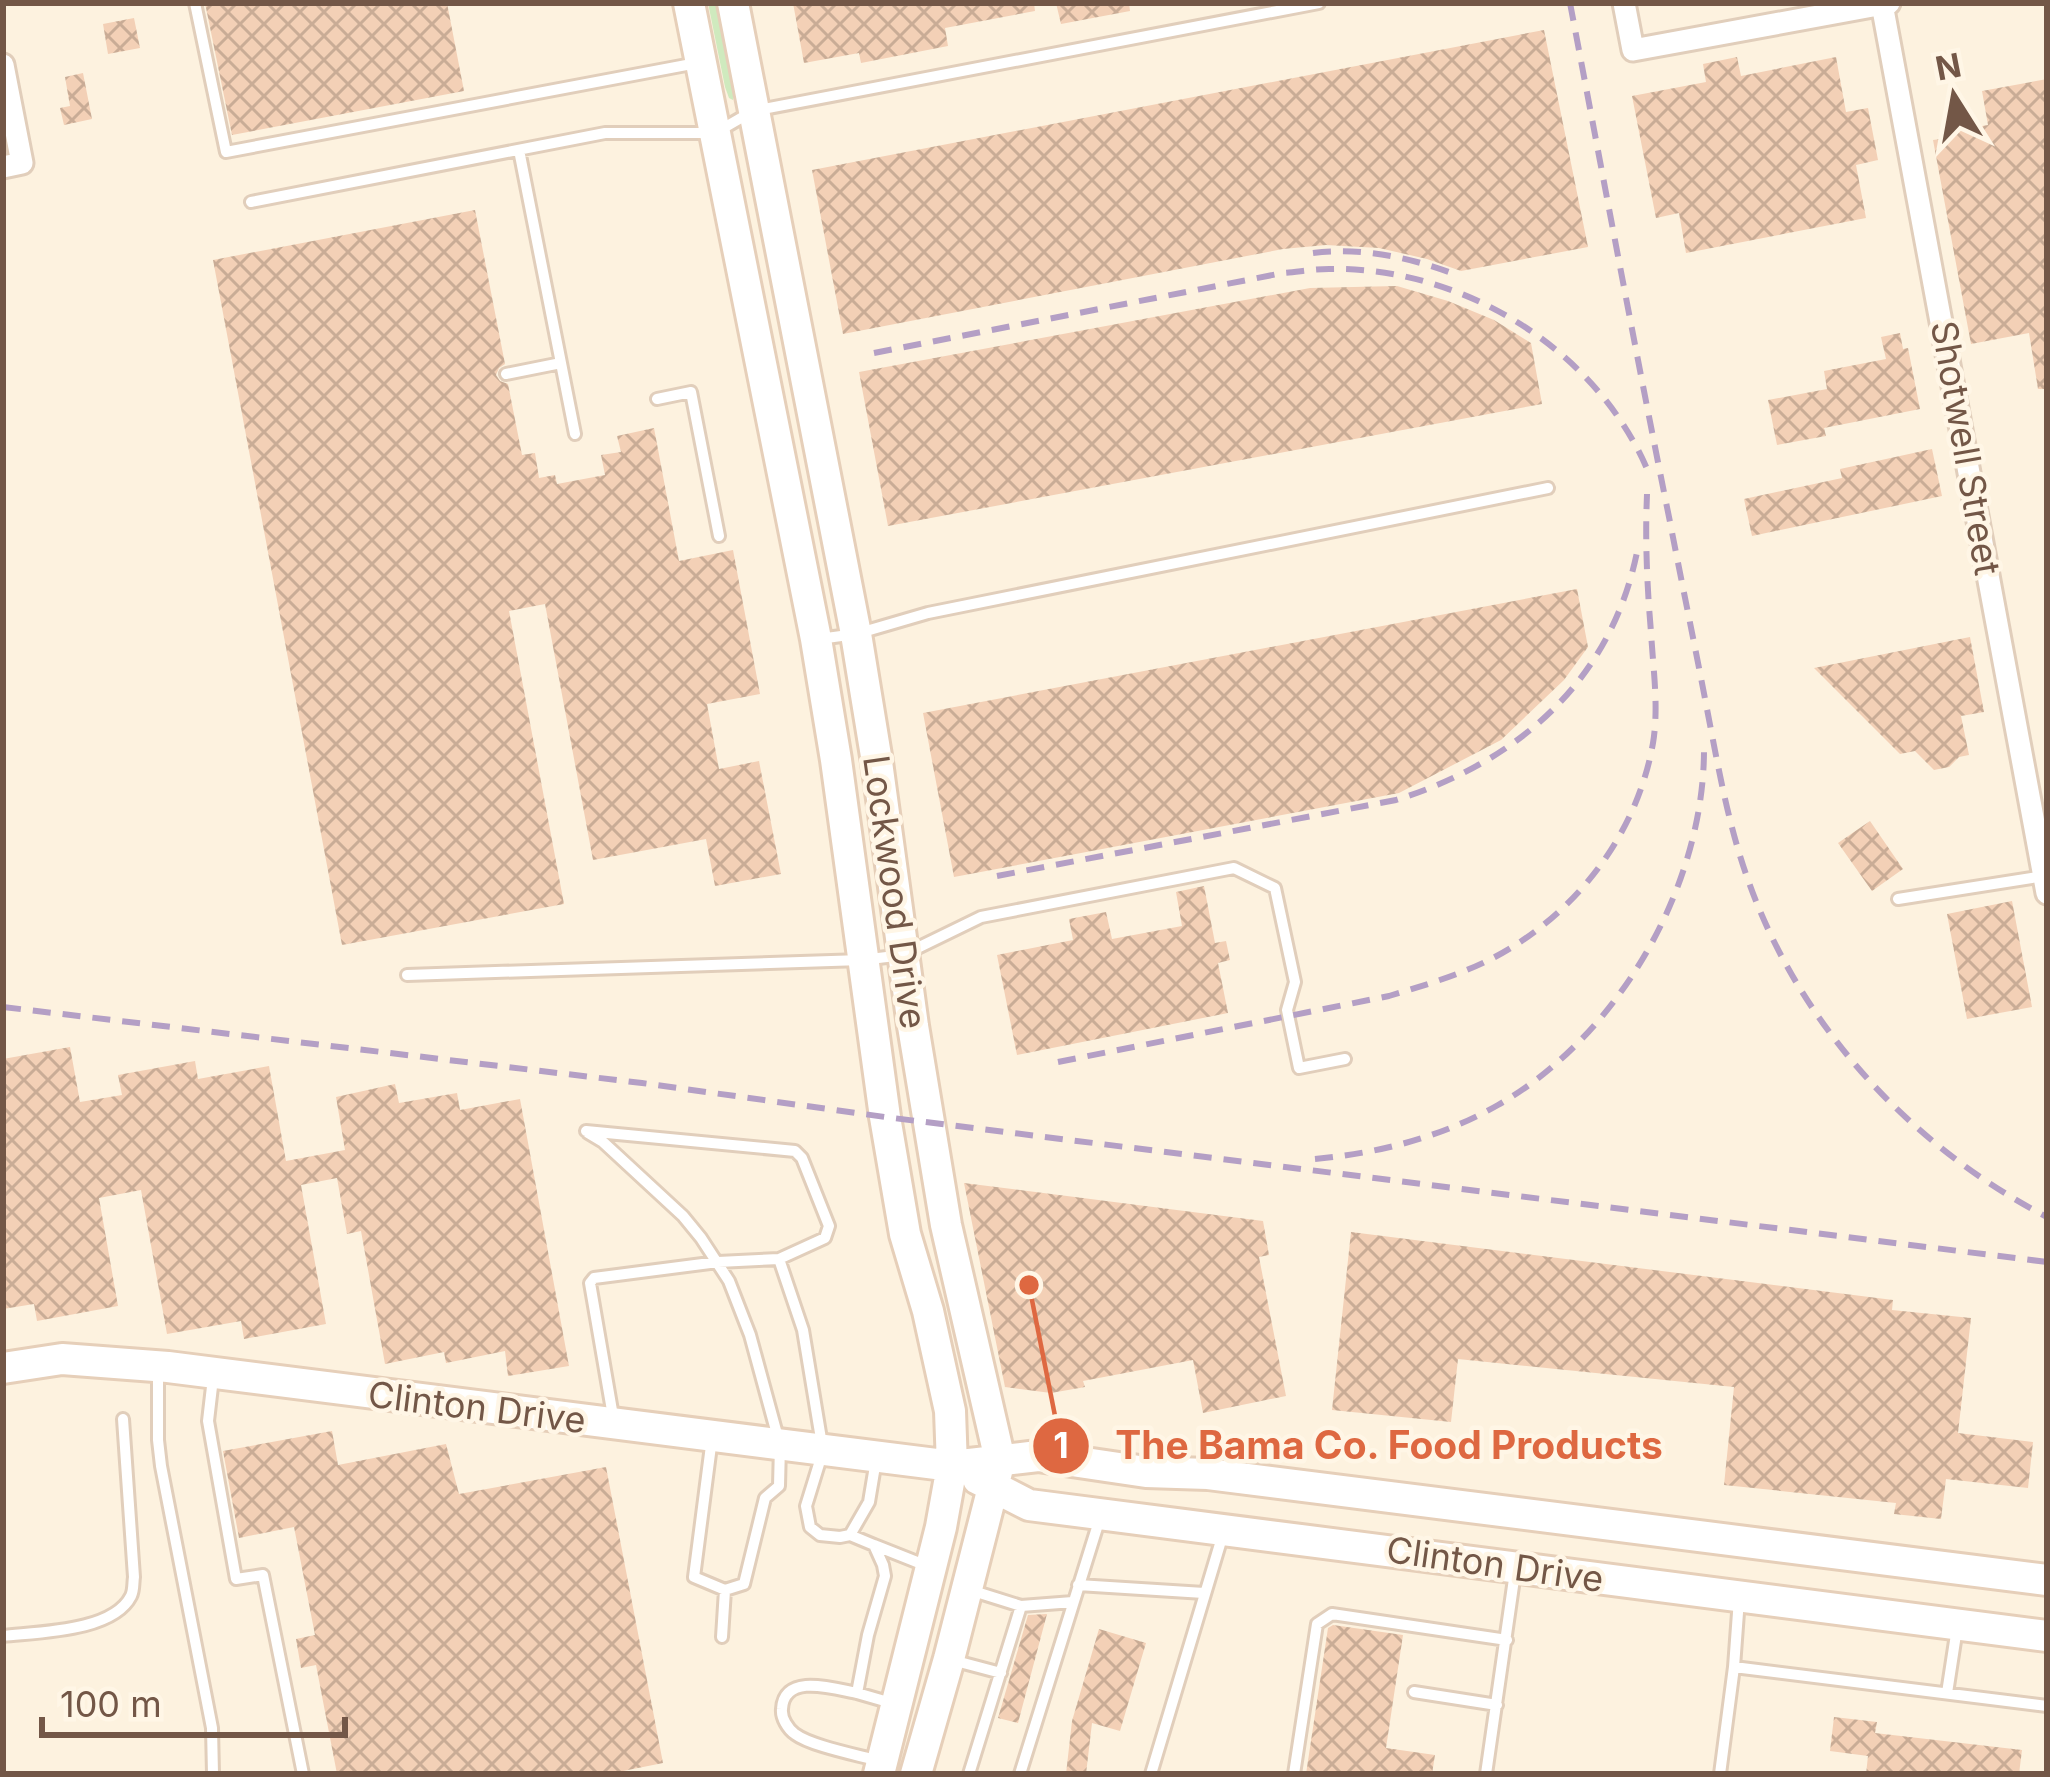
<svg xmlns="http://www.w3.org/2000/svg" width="2050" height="1777" viewBox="0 0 2050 1777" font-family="Inter,sans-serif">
<defs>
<pattern id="building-cross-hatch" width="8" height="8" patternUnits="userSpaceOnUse" patternTransform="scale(3)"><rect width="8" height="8" fill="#f3d0b6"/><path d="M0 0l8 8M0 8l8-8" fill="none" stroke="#c9ac96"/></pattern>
</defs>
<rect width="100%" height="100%" fill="#fdf2df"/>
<path fill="#cfeabe" d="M708,3H719L735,90L733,100L729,98L725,87Z"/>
<path fill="url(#building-cross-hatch)" d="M205,3H447L464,91L232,135Z
M793,3H1034L1035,11L945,28L948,46L861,63L859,53L804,63Z
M1056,3H1129L1130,11L1061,24Z
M134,18L140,48L108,54L103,24Z
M1544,30L1588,247L1461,271L1427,259L1379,248L1326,245L1283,249L843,334L812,170Z
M1737,57L1741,76L1836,57L1846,112L1868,108L1878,160L1856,165L1866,218L1686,253L1679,213L1656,218L1632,96L1706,82L1703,64Z
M83,73L92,119L64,125L60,108L70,106L65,77Z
M2047,79V389H2038L2029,333L1971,344L1933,140L1947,138L1946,132L1988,125L1982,91Z
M475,210L505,364L499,368L496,375L500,381L508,384L522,455L535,453L539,478L555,475L557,484L605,475L601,455L621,452L617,436L654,428L679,561L733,550L760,694L707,704L719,769L759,761L781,874L715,886L706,839L593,860L545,604L509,611L564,904L342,945L213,260Z
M1397,286L1448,301L1494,320L1531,343L1542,404L888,526L859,372L1310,288Z
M1900,333L1903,349L1908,348L1920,409L1824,428L1826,436L1777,445L1768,400L1827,389L1824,371L1886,359L1881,337Z
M1932,449L1942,496L1752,536L1744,499L1842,478L1840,469Z
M1577,589L1588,647L1564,680L1501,740L1399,793L954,877L923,713Z
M1970,637L1984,712L1961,716L1969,755L1959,757L1949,767L1934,770L1915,751L1900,754L1814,668Z
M1870,821L1903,869L1872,891L1838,843Z
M1204,886L1215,943L1226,941L1230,960L1218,963L1228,1013L1017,1055L997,955L1073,940L1069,919L1106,912L1112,939L1182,926L1176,892Z
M2012,901L2032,1007L1967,1019L1947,914Z
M70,1047L80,1102L122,1095L118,1075L195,1061L198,1079L269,1066L286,1161L345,1150L336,1097L395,1084L399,1103L457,1093L460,1110L520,1099L569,1366L508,1376L505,1351L446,1363L444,1352L385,1364L361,1231L347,1234L337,1178L301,1185L326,1324L244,1339L241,1321L167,1334L141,1190L99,1198L118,1306L37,1321L34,1304L3,1309V1059Z
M964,1183L1263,1221L1269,1255L1259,1257L1286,1396L1203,1413L1193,1360L1083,1381L1085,1387L1051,1393L1005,1387Z
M1351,1232L1893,1300L1892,1310L1971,1318L1958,1433L2033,1442L2028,1488L1946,1479L1941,1519L1894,1514L1896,1503L1724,1485L1734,1387L1458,1359L1451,1422L1332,1410Z
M332,1431L338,1465L446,1444L459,1494L606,1467L663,1763L608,1774H337L316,1665L301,1668L296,1639L315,1635L294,1527L239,1538L223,1451Z
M1047,1614L1018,1723L998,1718L1028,1615Z
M1333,1625L1403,1635L1386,1748L1435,1755L1432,1774H1306L1328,1628Z
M1099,1629L1146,1643L1120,1731L1092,1723L1086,1774H1066L1072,1721Z
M1834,1717L1877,1722L1875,1733L2022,1750L2019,1774H1866L1868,1756L1830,1751Z"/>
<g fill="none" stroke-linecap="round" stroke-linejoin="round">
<defs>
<path id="lane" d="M195,3L226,152L697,63
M519,150L575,434
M251,202L605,133H715L753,111L1319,3
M506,374L561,363
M657,399L691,392L719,536
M819,639L856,634L928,613L1548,488
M1898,899L2044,876
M407,975L862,960L903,955L981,917L1234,868L1275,888L1295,982L1287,1010L1299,1068L1345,1059
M586,1131L795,1151L802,1158L829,1226L825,1238L779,1259L803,1330L823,1451L806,1506L810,1527L820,1535L840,1537L850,1535L874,1545L883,1565L885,1576L868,1635L857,1693L895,1704
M588,1133L603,1142L683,1216L701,1238L729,1281L750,1335L780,1445L779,1486L765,1498L744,1584L725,1590L694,1577L712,1438
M158,1370V1440L161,1466L212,1728L213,1774
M213,1378L208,1421L236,1579L263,1575L303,1774
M614,1422L590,1283L594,1278L718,1262L779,1259
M850,1535L869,1502L876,1460
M874,1545L927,1566
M1078,1585L1204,1593
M970,1590L1021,1606L1073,1602
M1739,1599L1734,1667L2047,1706
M3,1636C37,1632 113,1632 131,1596C134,1590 133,1583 134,1577L123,1419
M722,1637L725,1590
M952,1660L1001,1673
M1414,1692L1497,1705
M857,1693C835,1689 784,1672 782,1709C781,1718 788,1729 795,1734C811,1746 858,1755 879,1761
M1947,1693L1957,1628
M969,1774L1021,1606
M1020,1774L1100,1518
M1151,1774L1223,1534
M1294,1774L1317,1624L1332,1614L1507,1640
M1486,1774L1515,1572
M1720,1774L1734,1667"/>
<path id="street" d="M1624,3L1633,50L1889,3
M1882,4L2047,893
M3,65L22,163L3,167"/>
<path id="secondary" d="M689,3L816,639L836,760L885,1117L905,1234L928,1311L950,1411L952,1466L941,1527L879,1774
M733,3L856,634L877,762L913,1026L946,1225L1000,1460L949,1659L916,1774
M3,1368L62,1359L168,1367L952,1466L1038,1456L1146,1472L1208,1474L2047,1580
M978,1479L1029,1505L2047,1636"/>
</defs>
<use href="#lane" stroke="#e1cebb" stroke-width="16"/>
<use href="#street" stroke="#e1cebb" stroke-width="27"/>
<use href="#secondary" stroke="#e6cfb9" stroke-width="36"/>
<use href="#lane" stroke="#fff" stroke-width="10"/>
<use href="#street" stroke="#fff" stroke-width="21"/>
<use href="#secondary" stroke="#fff" stroke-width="30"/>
<path stroke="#b49fc5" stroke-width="6" stroke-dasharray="18 12" stroke-linecap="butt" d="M1570,3C1603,176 1635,349 1670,522C1682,584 1695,646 1707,709C1718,766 1728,823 1747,877C1798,1024 1910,1146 2047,1217
M1313,253C1361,247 1409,257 1454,274
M874,353L1283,273C1298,272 1313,269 1329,269C1463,266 1600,351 1650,476
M997,876L1396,800C1520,761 1613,679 1638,547
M3,1007L642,1083L885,1117L2047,1262
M1058,1062L1389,996C1425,985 1460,975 1493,958C1575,915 1637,835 1653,743C1659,707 1653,668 1651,632C1647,586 1645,540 1647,494
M1315,1159C1380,1153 1442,1137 1498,1105C1619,1036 1705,885 1704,747"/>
</g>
<g text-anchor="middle" stroke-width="9" stroke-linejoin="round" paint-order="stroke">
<g font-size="36" fill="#735747" stroke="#fff6e6">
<text transform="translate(1966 448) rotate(80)" y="13">Shotwell Street</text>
<text transform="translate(895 892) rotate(82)" y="13">Lockwood Drive</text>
<text transform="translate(477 1407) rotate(7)" y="13">Clinton Drive</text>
<text transform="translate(1495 1564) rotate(8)" y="13">Clinton Drive</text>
</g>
</g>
<path fill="none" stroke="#de6841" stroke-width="4.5" d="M1029 1285L1061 1446"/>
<g fill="#de6841" stroke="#fff6e6" stroke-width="4.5">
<circle cx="1029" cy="1285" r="12"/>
<circle cx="1061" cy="1446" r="30"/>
</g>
<g font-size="36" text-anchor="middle" font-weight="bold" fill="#fff">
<text x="1061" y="1458">1</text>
</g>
<g font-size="39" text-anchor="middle" font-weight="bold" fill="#de6841" stroke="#fff6e6" stroke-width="9" stroke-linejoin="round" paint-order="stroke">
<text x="1389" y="1459">The Bama Co. Food Products</text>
</g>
<rect width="2050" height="1777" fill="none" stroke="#735747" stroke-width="12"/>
<g transform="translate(1954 96) rotate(349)" stroke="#fff6e6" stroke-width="9" paint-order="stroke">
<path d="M0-9L21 45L0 30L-21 45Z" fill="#735747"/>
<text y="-18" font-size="33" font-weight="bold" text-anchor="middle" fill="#735747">N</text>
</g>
<path d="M42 1717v18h303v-18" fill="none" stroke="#735747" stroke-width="6"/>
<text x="60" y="1717" font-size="36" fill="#735747" stroke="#fff6e6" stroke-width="9" paint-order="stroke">100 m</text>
</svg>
